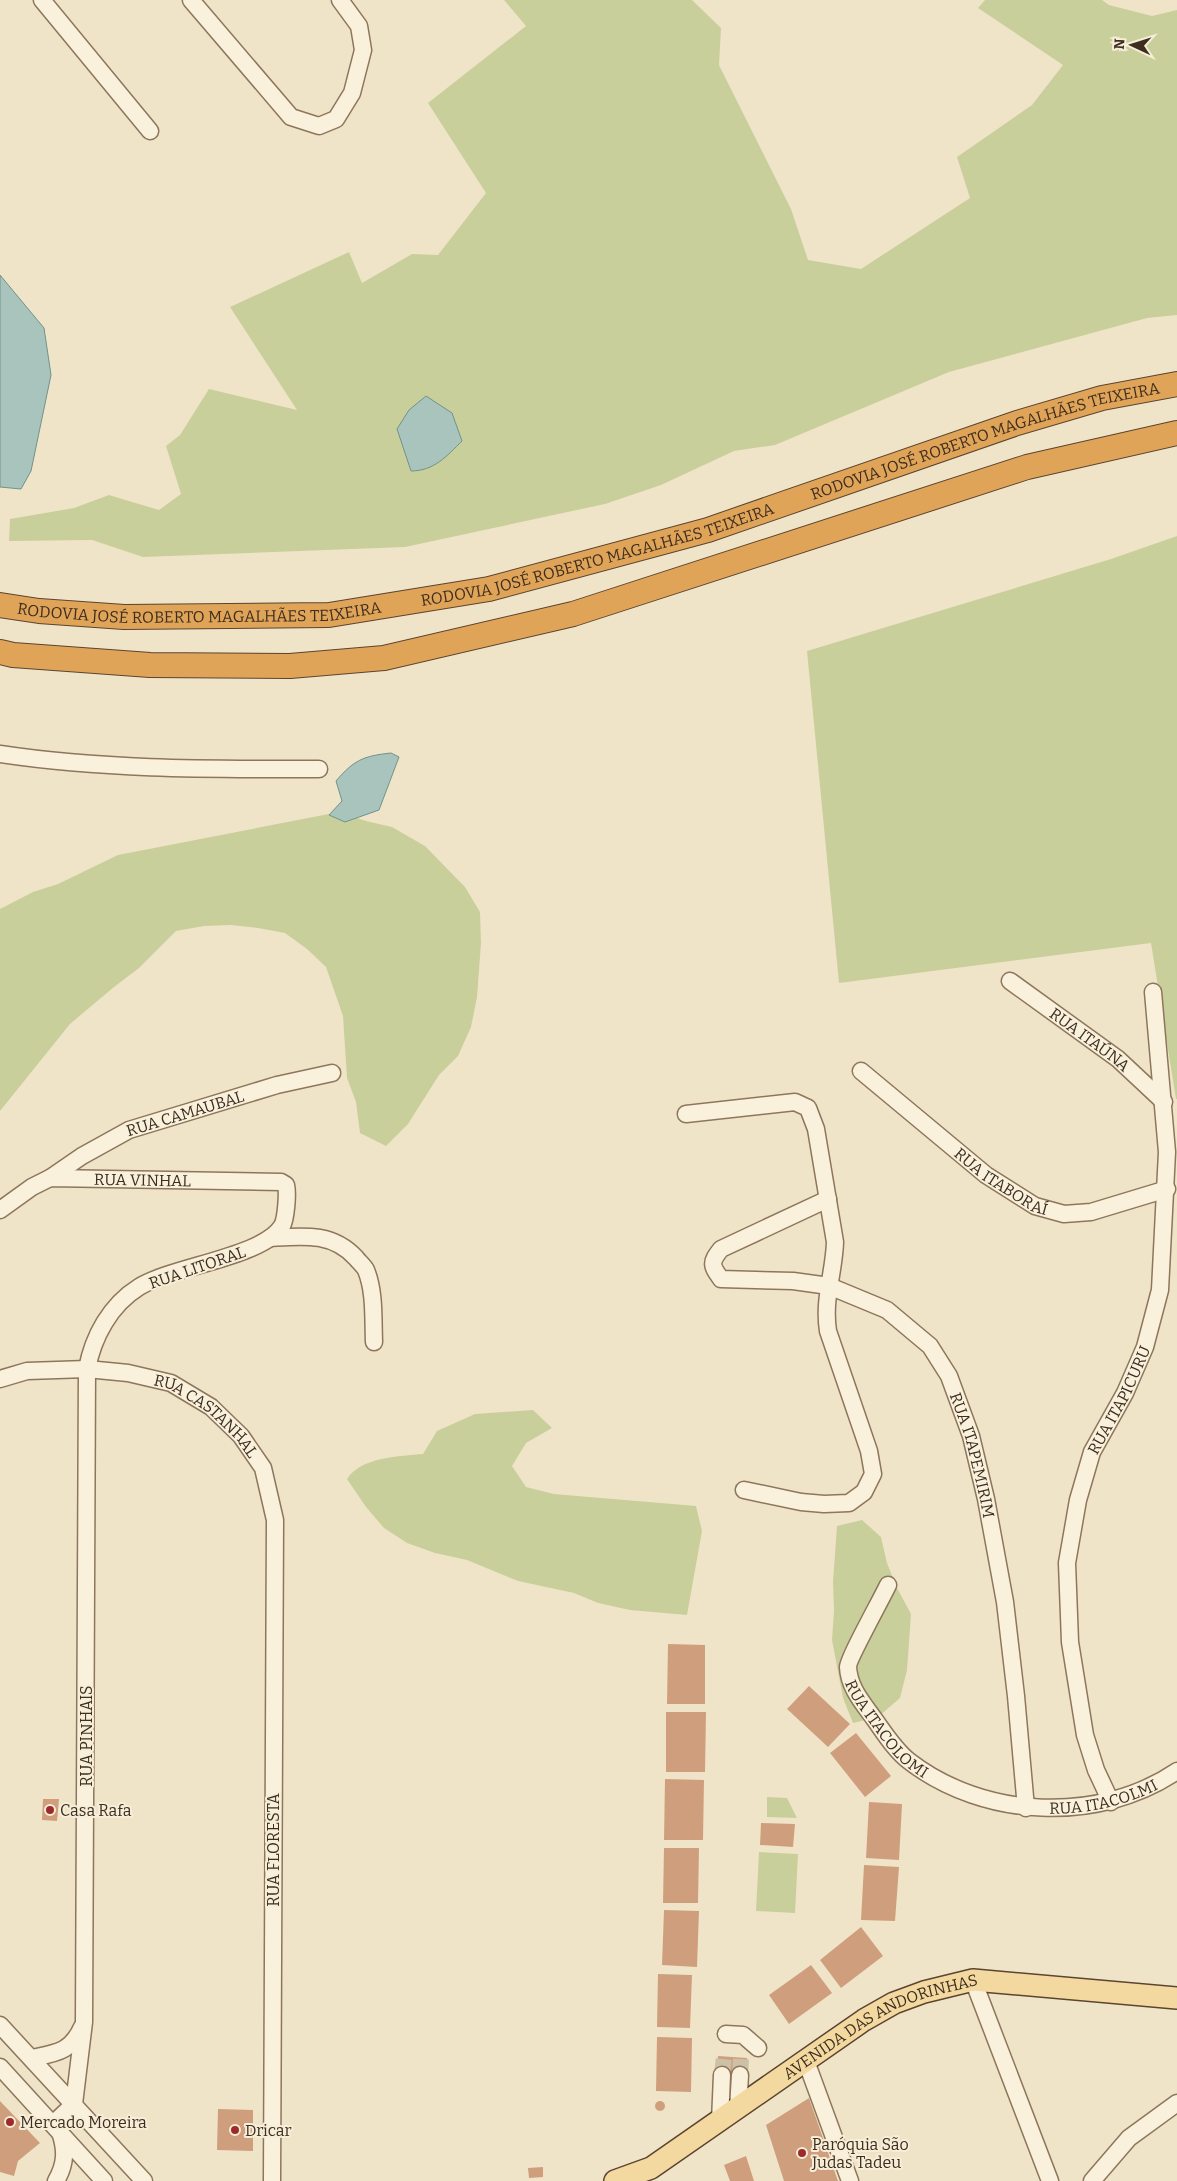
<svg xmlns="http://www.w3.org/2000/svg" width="1177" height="2181" viewBox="0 0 1177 2181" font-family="Bitter,serif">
<rect width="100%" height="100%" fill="#f0e4c8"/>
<path fill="#c9cf9b" d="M504,0H692L721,28L719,65L791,209L808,260L861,269L970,198L957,157L1032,105L1063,65L978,8L985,0H1102L1109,5L1152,16L1177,10V315L1147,318L949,372L775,445L734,451L661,485L605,504L405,547L143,557L92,540L9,541L10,519L74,508L109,495L159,510L181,494L166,446L180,435L209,389L297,410L230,307L349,252L362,283L412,254L438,255L486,193L428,103L526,26Z
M1177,536V1099H1176L1151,943L839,983L807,651L1111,559Z
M339,812L366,821L392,827L425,846L465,887L480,912L481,943L477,997L471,1027L458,1056L439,1075L408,1124L386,1146L360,1133L356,1102L347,1078L343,1016L326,967L307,949L285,933L258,928L231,925L204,926L176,931L139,968L114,987L70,1024L0,1111V909L33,892L58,884L118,855Z
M533,1410L552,1428L526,1443L512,1466L526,1487L554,1494L696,1506L702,1531L687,1615L630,1610L598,1603L574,1593L518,1581L467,1560L435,1553L407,1543L384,1528L366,1507L347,1479C361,1457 400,1456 423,1454L437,1431L475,1414Z
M862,1520L881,1537L887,1563L897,1588L911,1614L907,1670L900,1698L878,1717L853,1723L843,1698L832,1640L834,1611L833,1582L837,1526Z
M767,1797L787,1798L797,1818L767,1817Z
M759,1852L798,1854L795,1913L756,1911Z"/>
<path fill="#a9c4bc" stroke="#6f938a" d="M0,275L44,328L51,375L31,471L21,489L0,487Z
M426,396L452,413L462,441C447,456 434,471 411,471L397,429L409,410Z
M391,753L399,757L379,810L345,822L329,815L342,801L336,781C354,760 363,756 391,753Z"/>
<path fill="#cf9f7d" d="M668,1644L705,1645V1704H667Z
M809,1686L850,1724L828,1747L787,1709Z
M666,1712H706L705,1772H666Z
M856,1733L891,1776L865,1797L830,1753Z
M665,1779L704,1780L703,1840H664Z
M43,1799H59L57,1821L42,1820Z
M869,1802L902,1804L899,1860L866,1858Z
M761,1823L795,1824L793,1847L760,1845Z
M664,1848H699L698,1903H663Z
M864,1865L899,1867L895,1921L861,1920Z
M664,1910L699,1911L697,1967L662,1965Z
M861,1927L883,1956L841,1988L820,1960Z
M811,1965L832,1993L789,2024L769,1995Z
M658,1974L692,1975L690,2028L657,2027Z
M657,2037L692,2038L691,2092L656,2091Z
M718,2056L747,2058L746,2076L735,2083H726L716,2074Z
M809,2098L838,2181H784L766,2125Z
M655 2106a5 5 0 1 1 10 0a5 5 0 1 1-10 0Z
M0,2101L40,2143L18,2161L14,2176L0,2172Z
M218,2109L253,2110V2151L217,2150Z
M746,2156L754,2181H730L724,2165Z
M543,2167V2177L529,2178L528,2168Z"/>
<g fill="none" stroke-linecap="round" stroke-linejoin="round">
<path stroke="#ccc0a6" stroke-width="16" stroke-dasharray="16 8" stroke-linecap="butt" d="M722,2075L724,2056
M740,2075L741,2058"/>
<defs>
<g id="minor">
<path d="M42,0L150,131"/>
<path d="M191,0L291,117L319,126L336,119L352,93L363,50L359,26L340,0"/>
<path d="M0,754C105,770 213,769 319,769"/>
<path id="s1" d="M1010,981L1118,1059L1164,1102"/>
<path id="s2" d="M861,1071L986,1175L1035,1206L1064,1214L1091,1212L1167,1189"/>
<path d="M686,1114L795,1102L808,1108L816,1129L835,1242C834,1273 823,1299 828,1331L869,1451L873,1474L864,1492L849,1503L824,1504L801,1502L744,1490"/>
<path id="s3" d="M50,1178L82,1156L129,1130L277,1085L332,1073"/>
<path id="s4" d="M828,1199L721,1249C710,1263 711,1265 721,1279L793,1281L829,1286L887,1310L930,1346L949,1376L971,1436L986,1499L1005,1602L1016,1696L1026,1808"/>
<path id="s5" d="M0,1210L32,1187L50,1178L281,1182L286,1185C288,1193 286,1219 282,1226C263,1257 173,1266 139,1287C110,1305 93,1337 87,1369L84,2022L74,2104L54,2123"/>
<path d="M270,1238C303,1236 332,1232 356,1258C359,1262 364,1266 366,1270C375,1292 373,1319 374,1342"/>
<path id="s6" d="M0,1379L27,1371L87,1369L128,1373L171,1383L211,1407L241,1436L263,1468L275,1520L272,2181"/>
<path id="s7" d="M888,1585C882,1598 848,1659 848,1667C849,1688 863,1703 875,1720C885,1734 895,1750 909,1761C984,1819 1099,1824 1177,1771"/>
<path id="s8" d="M1111,1802L1096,1770L1085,1735L1070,1642L1067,1563L1078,1500L1092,1452L1125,1393L1145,1347L1160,1290L1167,1152L1153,992"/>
<path d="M973,1980L1050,2181"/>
<path d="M0,2025L144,2181"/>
<path d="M726,2034L743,2035L758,2048"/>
<path d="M32,2058C56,2053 71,2052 82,2027"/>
<path d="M806,2061L850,2181"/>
<path d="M0,2067L104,2181"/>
<path d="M738,2109L740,2075"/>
<path d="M720,2121L722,2075"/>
<path d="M56,2181C66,2164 66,2150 60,2132"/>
<path d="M1092,2181L1129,2138L1177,2103"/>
</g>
<g id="major">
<path id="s9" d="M615,2181L651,2168L864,2020L894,2003L924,1992L973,1980L1177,1998"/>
</g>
<g id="highway">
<path id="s10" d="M0,605L39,611L124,617L329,615L489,589L708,530L1017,423L1102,398L1177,384"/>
<path d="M0,652L13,655L150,665L290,666L384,658L573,614L1027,467L1177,433"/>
</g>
</defs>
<use href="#minor" stroke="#8d765c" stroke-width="19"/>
<use href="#major" stroke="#5b4430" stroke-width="24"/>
<use href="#highway" stroke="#5b4430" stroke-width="26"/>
<use href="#minor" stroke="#faf1dc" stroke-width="16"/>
<use href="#major" stroke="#f3d9a0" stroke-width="21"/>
<use href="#highway" stroke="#e0a458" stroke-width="24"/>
</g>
<g fill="#9e2a2b" stroke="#f7eed8" stroke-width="2">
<circle cx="50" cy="1810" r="5"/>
<circle cx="10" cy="2122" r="5"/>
<circle cx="235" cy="2130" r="5"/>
<circle cx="802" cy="2153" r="5"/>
</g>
<g text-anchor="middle" stroke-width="4" stroke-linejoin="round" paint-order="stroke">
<g font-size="16" fill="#3d2e20" stroke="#f7eed8">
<text dy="6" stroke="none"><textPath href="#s10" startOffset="1010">RODOVIA JOSÉ ROBERTO MAGALHÃES TEIXEIRA</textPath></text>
<text dy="6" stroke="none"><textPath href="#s10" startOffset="605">RODOVIA JOSÉ ROBERTO MAGALHÃES TEIXEIRA</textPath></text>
<text dy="6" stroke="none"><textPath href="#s10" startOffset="200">RODOVIA JOSÉ ROBERTO MAGALHÃES TEIXEIRA</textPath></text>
<text dy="6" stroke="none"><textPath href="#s1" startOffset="99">RUA ITAÚNA</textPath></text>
<text dy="6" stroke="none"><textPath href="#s3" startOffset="151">RUA CAMAUBAL</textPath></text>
<text dy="6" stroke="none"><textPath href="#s2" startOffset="179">RUA ITABORAÍ</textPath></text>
<text dy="6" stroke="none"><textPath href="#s5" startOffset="152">RUA VINHAL</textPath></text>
<text transform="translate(197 1267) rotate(-19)" y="6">RUA LITORAL</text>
<text dy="6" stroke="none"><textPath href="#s8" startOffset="418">RUA ITAPICURU</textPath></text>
<text dy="6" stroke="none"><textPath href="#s6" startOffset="221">RUA CASTANHAL</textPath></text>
<text dy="6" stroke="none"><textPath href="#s4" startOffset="498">RUA ITAPEMIRIM</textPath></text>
<text dy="6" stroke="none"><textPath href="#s7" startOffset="166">RUA ITACOLOMI</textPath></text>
<text transform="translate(86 1736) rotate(-90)" y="6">RUA PINHAIS</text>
<text dy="6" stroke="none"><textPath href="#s7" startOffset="411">RUA ITACOLMI</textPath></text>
<text transform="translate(273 1850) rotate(-90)" y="6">RUA FLORESTA</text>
<text dy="6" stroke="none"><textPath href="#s9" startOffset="310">AVENIDA DAS ANDORINHAS</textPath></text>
</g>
<g font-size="16" fill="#3d2e20" stroke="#f7eed8" text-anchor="start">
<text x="60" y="1816">Casa Rafa</text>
<text x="20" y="2128">Mercado Moreira</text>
<text x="245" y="2136">Dricar</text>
<text x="812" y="2150">Paróquia São<tspan x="812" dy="18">Judas Tadeu</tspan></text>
</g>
</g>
<g transform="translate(1132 45) rotate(274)" stroke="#f7eed8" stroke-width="4" paint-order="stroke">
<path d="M0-4L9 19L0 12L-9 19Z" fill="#3d2e20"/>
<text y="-8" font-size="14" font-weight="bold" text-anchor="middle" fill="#3d2e20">N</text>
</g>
</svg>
